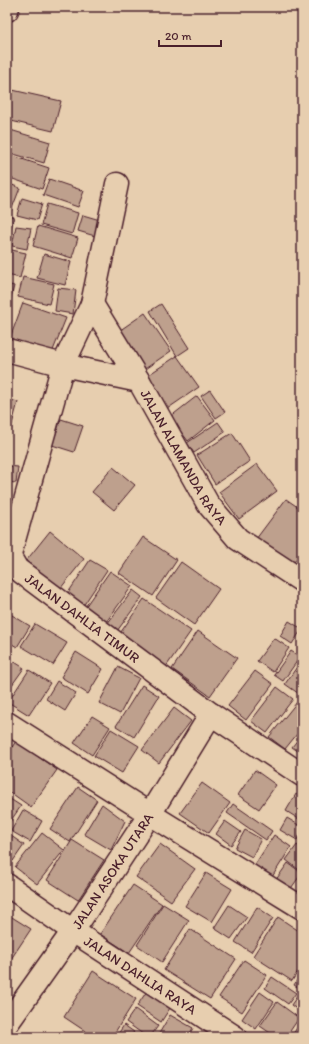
<svg xmlns="http://www.w3.org/2000/svg" width="309" height="1044" viewBox="0 0 309 1044" font-family="Itim,sans-serif">
<rect width="100%" height="100%" fill="#e7ceaf"/>
<filter id="ink" filterUnits="userSpaceOnUse"><feTurbulence type="fractalNoise" baseFrequency=".025" numOctaves="2"/><feDisplacementMap in="SourceGraphic" scale="8" xChannelSelector="R" yChannelSelector="G"/><feConvolveMatrix kernelMatrix="1 2 1 2 8 2 1 2 1" color-interpolation-filters="sRGB"/></filter>
<g filter="url(#ink)">
<path fill="#bea08d" stroke="#4a1f2b" d="M8,89L61,101L53,131L7,120Z
M7,129L50,142L44,163L7,152Z
M7,154L49,168L42,189L7,177Z
M49,179L84,191L78,207L43,195Z
M7,183L20,188L11,211L7,209Z
M22,198L42,204L37,220L17,215Z
M47,204L78,213L72,234L41,225Z
M7,215L14,217L7,242Z
M83,215L100,220L95,236L78,231Z
M16,226L31,228L27,249L12,246Z
M38,226L78,238L72,258L33,246Z
M7,249L26,253L20,278L7,275Z
M44,254L71,262L65,285L37,278Z
M23,277L54,284L49,304L18,297Z
M7,284L14,286L8,309H7Z
M58,288L76,290L73,314L55,311Z
M23,303L66,318L52,353L10,338Z
M161,304L189,348L177,356L150,311Z
M145,313L171,351L142,371L116,333Z
M177,356L199,387L167,409L145,377Z
M210,390L225,412L216,418L201,396Z
M197,396L215,420L188,441L170,417Z
M7,399L18,402L7,443Z
M61,419L83,426L74,452L52,445Z
M218,422L225,432L194,453L187,443Z
M232,433L250,461L215,484L197,455Z
M257,464L277,491L239,519L219,492Z
M7,466L18,467L16,483L7,482Z
M113,467L135,485L114,510L92,492Z
M286,499L302,510V551L292,565L256,539Z
M50,531L84,559L56,594L22,566Z
M143,537L177,560L153,596L119,573Z
M90,560L107,570L81,609L64,599Z
M181,562L219,589L194,625L156,598Z
M110,571L132,586L104,625L83,610Z
M133,590L142,597L117,631L107,624Z
M144,599L191,631L163,671L116,639Z
M7,612L30,626L17,647L7,641Z
M289,621L302,629L292,644L280,636Z
M35,624L67,643L53,665L21,646Z
M198,631L237,658L210,696L172,669Z
M274,638L289,648L273,672L257,661Z
M291,651L300,657L283,681L274,675Z
M76,652L103,669L88,694L61,677Z
M10,659L24,668L7,692V663Z
M301,661L302,662V696L285,684Z
M118,667L139,678L120,714L99,703Z
M29,670L50,683L29,715L8,702Z
M255,671L273,684L246,720L228,706Z
M57,681L76,693L65,711L46,699Z
M142,685L159,696L134,737L116,726Z
M277,687L293,699L267,733L251,721Z
M297,702L302,706V728L285,749L269,737Z
M174,708L191,721L159,763L142,750Z
M92,716L110,727L92,755L74,743Z
M111,729L139,746L122,773L94,756Z
M302,734V754L292,747Z
M16,741L57,770L31,807L7,790V755Z
M255,770L276,785L259,809L238,795Z
M202,783L230,803L209,833L180,813Z
M78,787L97,800L70,842L50,829Z
M296,794L302,798V821L286,811Z
M7,797L21,806L7,826Z
M102,804L125,821L111,850L84,834Z
M233,804L272,831L266,840L227,813Z
M23,810L42,821L30,842L11,831Z
M287,818L302,827V831L297,840L280,830Z
M225,821L241,832L231,845L216,834Z
M245,830L261,839L252,857L235,848Z
M7,833L24,845L13,861L7,857Z
M42,833L64,850L37,884L15,867Z
M274,835L291,847L272,877L254,866Z
M72,840L104,860L78,900L47,880Z
M160,844L195,869L171,901L136,877Z
M297,845L302,849V872L286,860Z
M288,863L302,873L289,891L275,881Z
M206,873L232,889L212,922L185,906Z
M133,885L162,904L129,953L100,934Z
M163,904L189,920L162,962L137,945Z
M229,905L247,917L231,939L214,928Z
M257,907L273,918L251,952L235,942Z
M7,914L31,929L7,965Z
M278,917L302,933V965L292,981L253,956Z
M190,929L236,959L210,999L164,970Z
M244,960L267,975L242,1012L219,997Z
M93,971L136,999L112,1037H94L64,1017Z
M302,972V990L294,985Z
M272,977L296,993L288,1004L265,988Z
M147,991L170,1008L161,1022L137,1006Z
M260,992L274,1002L256,1029L242,1019Z
M298,995L302,998V1013L291,1005Z
M277,1002L299,1018L286,1037H276L260,1026Z
M135,1009L158,1026L150,1037H147L126,1022Z
M170,1015L193,1028L188,1037H157Z
M302,1020V1037H291Z
M124,1025L134,1032L130,1037H116Z"/>
<g fill="none" stroke-linecap="round" stroke-linejoin="round">
<defs>
<g id="minor">
<path d="M7,10L8,7"/>
<path id="s1" d="M117,184L92,304L63,365L11,551L10,557L17,569L211,714L302,775"/>
<path d="M92,304L139,381"/>
<path id="s2" d="M7,350L63,365L139,381L208,504L238,539L302,581"/>
<path d="M7,723L150,814L302,908"/>
<path id="s3" d="M7,885L73,931L235,1037"/>
<path id="s4" d="M7,1024L73,931L150,814L211,714"/>
</g>
</defs>
<use href="#minor" stroke="#4a1f2b" stroke-width="25"/>
<use href="#minor" stroke="#e7ceaf" stroke-width="22"/>
</g>
</g>
<g text-anchor="middle" stroke-width="3" stroke-linejoin="round" paint-order="stroke">
<g font-size="14" fill="#4a1f2b" stroke="#e7ceaf">
<text dy="5" stroke="none"><textPath href="#s2" startOffset="224">JALAN ALAMANDA RAYA</textPath></text>
<text dy="5" stroke="none"><textPath href="#s1" startOffset="485">JALAN DAHLIA TIMUR</textPath></text>
<text dy="5" stroke="none"><textPath href="#s4" startOffset="186">JALAN ASOKA UTARA</textPath></text>
<text dy="5" stroke="none"><textPath href="#s3" startOffset="161">JALAN DAHLIA RAYA</textPath></text>
</g>
</g>
<rect width="309" height="1044" fill="none" stroke="#e7ceaf" stroke-width="24"/>
<rect x="12" y="12" width="285" height="1020" fill="none" stroke="#4a1f2b" stroke-width="1.5" filter="url(#ink)"/>
<path d="M159 40v6h62v-6" fill="none" stroke="#4a1f2b" stroke-width="2"/>
<text x="165" y="40" font-size="12" fill="#4a1f2b" stroke="#e7ceaf" stroke-width="3" paint-order="stroke">20 m</text>
</svg>
